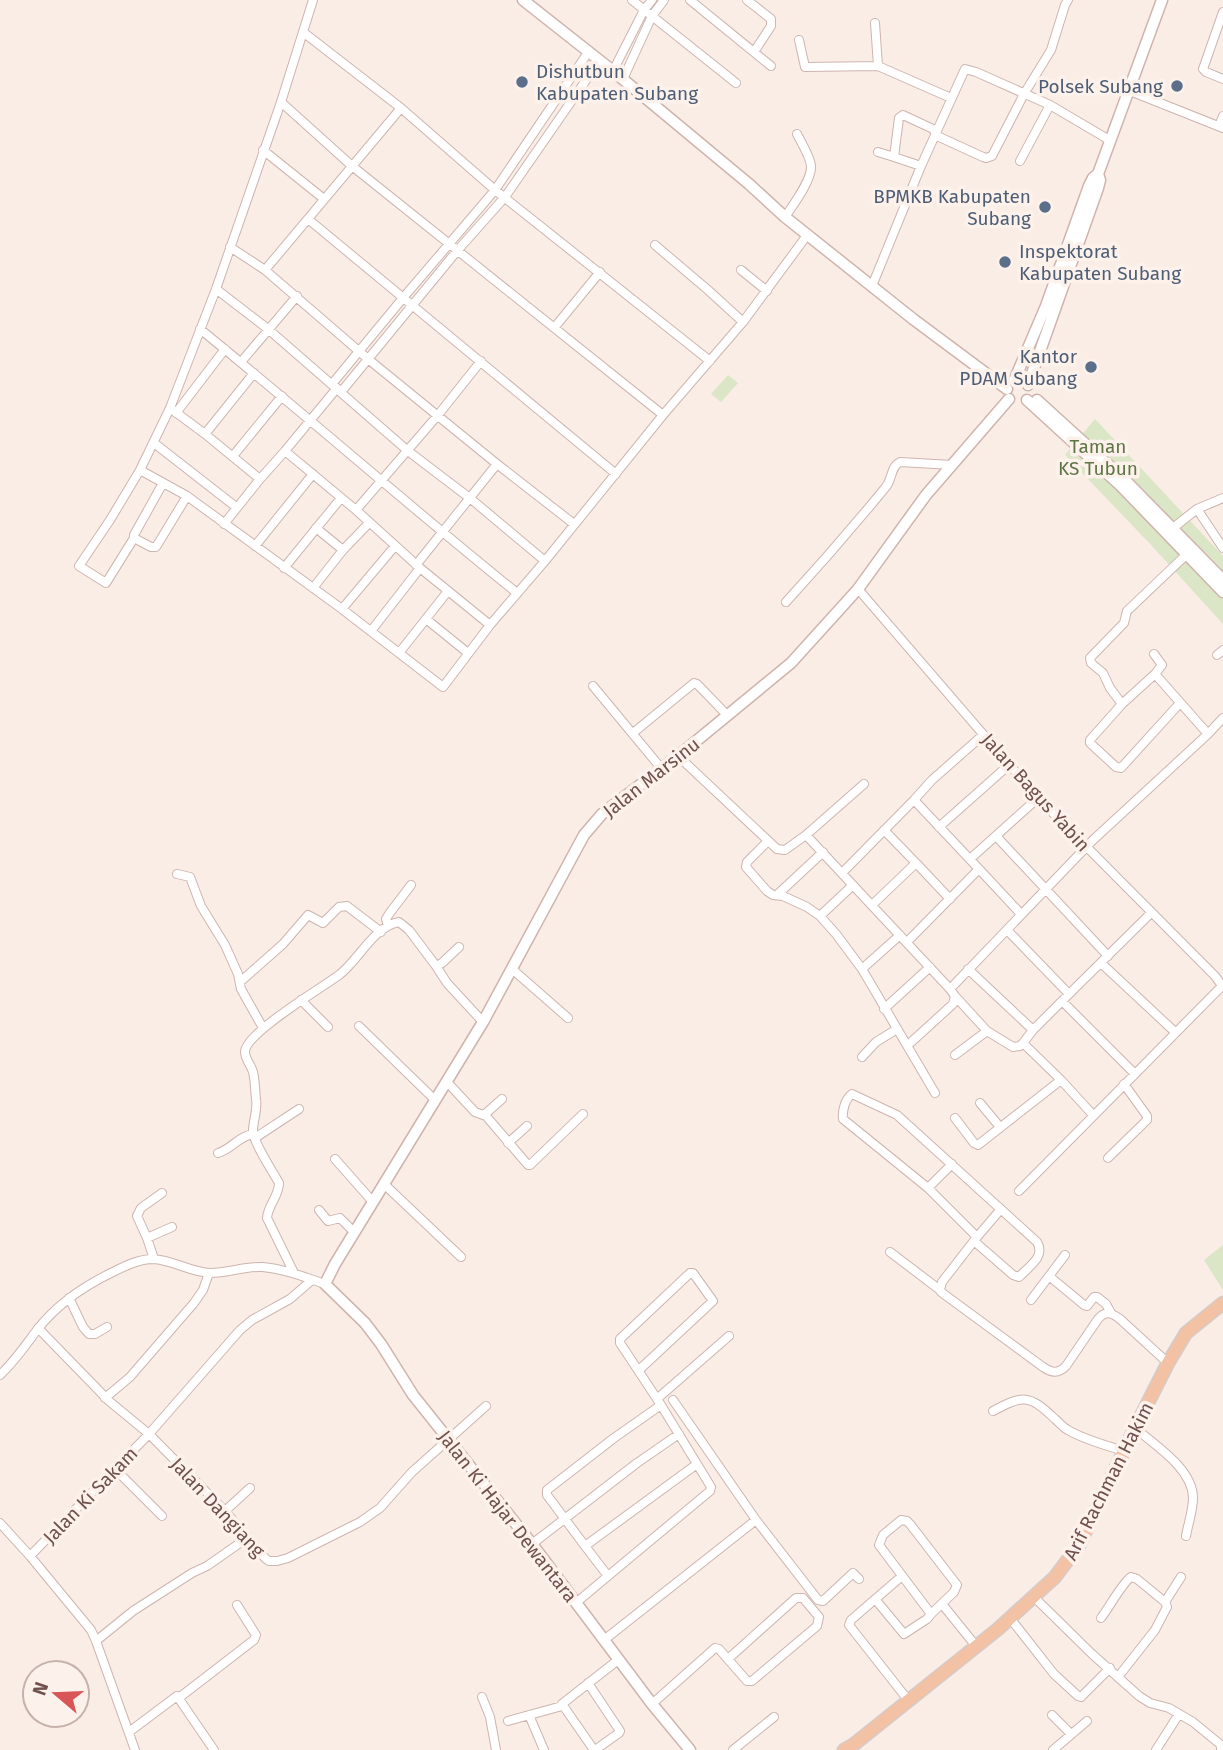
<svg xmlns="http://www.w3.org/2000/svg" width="1223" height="1750" viewBox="0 0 1223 1750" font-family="'Fira Sans',sans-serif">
<rect width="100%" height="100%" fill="#faede5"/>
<path fill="#dae6c5" d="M728,375L738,383L721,402L711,394Z
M1095,419L1223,556V624L1152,546L1065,455Z
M1223,1245V1290L1204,1260Z"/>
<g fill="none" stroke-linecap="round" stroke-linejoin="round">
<defs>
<path id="street" d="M632,0L736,83
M690,0L771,66
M747,0L771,19V26L754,52
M1223,12L1203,69L1206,72L1223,79
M875,23L878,66
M303,32L401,108L495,190L710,361
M799,40L805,67L878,66L951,98
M613,71L644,10L652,0
M623,79L652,16L664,0
M1130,91L1223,128
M281,102L352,166L663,415
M1219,126L1223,116
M935,135L983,157L986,158L992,156L1024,94L1051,50L1065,5L1068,0
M263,150L324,199
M878,152L894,157
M1020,161L1050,105
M921,166L894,157L899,118L903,115L933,129L936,133
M785,217C793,205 812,180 811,166C810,156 802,144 797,134
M308,219L616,474
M655,245L708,290L743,322
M230,247L265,270L368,359L497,464L574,524
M265,270L401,108
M741,270L767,291
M872,286L921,166L965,69L976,72L1050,105L1111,141
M216,289L268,329L408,451L471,499L545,561
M554,328L600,272
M200,329C307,416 410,507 517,593
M241,362L297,296
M332,384L403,298L495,190L589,51
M341,392L457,251L505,197L600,60
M170,408L205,434L260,479
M176,413L225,349
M205,434L254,373
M154,443L236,507
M285,451L356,510L420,568L490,625
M233,456L282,396
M140,470L187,496L342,609L443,687L490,625L545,561L663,415L743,322L808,234
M163,483L134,535V538L151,547H156L187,496
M1197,509L1223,498
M356,510L438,415L481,361
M224,524L260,479L285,451L337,388
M316,528L343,550
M1173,528L1197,509L1223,548
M134,538L106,583L79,566L110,520L140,470L170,408L216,289L281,102L313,0
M255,546L313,474
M416,565L497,464
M284,568L341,498
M313,588L343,550L369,523
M858,589L1038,798L1215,976L1223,987
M786,602C820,565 853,527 885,488C893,479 890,467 900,462L952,465
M342,609L395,546
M426,619L468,653
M371,631L420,568
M399,653L448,591
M1154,654L1162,665L1155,674
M1217,655L1223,650
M593,686L661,768
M1180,703L1121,768L1116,767L1090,743V740L1122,704L1155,674L1208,734
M1122,704L1110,688L1103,673L1091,663L1090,658L1124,623L1127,611L1187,554
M633,733L694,683L697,684L727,715
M678,756L777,849L785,850L806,835L950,989L955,996L953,1004L908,1045
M939,827L1010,764
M806,835L864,784
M996,836L1108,956
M768,841L747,862L746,867L767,891L773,895L783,896L807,907L820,916L836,934L862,969
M970,859L1038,798
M916,863L950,899
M979,869L1021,914
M842,873L914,800L932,780L983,735
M177,874L190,877L201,906L225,945L238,974L241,989L263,1028
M777,895L823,852
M872,905L916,863L884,830
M1151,913L1062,1001L1135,1074L1222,986
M820,916L853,885
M388,926L386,919L389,914L411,885
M1007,930L1069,994
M900,935L862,969L935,1093
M907,942L979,869L914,800
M459,947L442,963L436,966L447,983L483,1022
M1101,963L1175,1032
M512,969L568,1018
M968,969L1033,1030L1062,1001
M240,982L283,944L308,915L323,923L339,907L347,906L381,932
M950,989L1093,840L1208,734L1223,718
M955,996L987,1031L1013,1047L1020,1046L1023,1043
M301,1000L328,1027
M884,1009L930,967
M359,1026L435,1100
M1033,1030L1023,1043L1061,1080L1093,1115
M955,1055L987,1031
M862,1057L876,1042L897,1029
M447,1082L475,1112L486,1116L528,1165H530L583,1114
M980,1103L1000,1127
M484,1115L502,1099
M955,1118L974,1143L978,1145L1061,1080
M255,1138L299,1109
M508,1143L527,1126
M218,1153C232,1149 237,1137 253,1134
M1108,1158L1147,1120V1116L1124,1084
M335,1159L373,1202
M384,1184L461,1257
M928,1188L952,1164
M1019,1191L1135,1074
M1001,1209L977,1237L942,1282L940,1290L941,1292L1043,1367C1052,1373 1058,1374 1066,1366L1098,1319C1106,1310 1112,1313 1120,1319L1168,1363
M319,1210L328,1221L340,1218L354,1232
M147,1238L172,1227
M974,1241L1013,1275L1019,1277C1028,1267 1046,1257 1037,1242L897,1115L852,1094C845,1099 842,1111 843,1119L928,1188L977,1237
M890,1252L940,1290
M154,1259L147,1238L137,1216L141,1208L162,1193
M294,1273L267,1218C268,1205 279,1196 279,1183C273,1172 253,1142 253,1131C253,1120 258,1110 256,1099C255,1090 255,1080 253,1072C251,1065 245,1059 245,1052C245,1033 323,987 339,975C358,961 374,926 399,922L409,930L436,966
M1049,1276L1084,1305L1087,1306L1094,1297H1097L1106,1304L1111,1313
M69,1298L83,1327L89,1334H95L107,1327
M1031,1300L1065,1255
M38,1328L109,1401L149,1434L225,1511L265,1558L269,1561H277L288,1558L360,1522L380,1508L412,1472L486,1406
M639,1370L713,1301L693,1273H690L620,1339V1343L661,1405
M0,1375C15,1361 25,1346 37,1330C57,1304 84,1286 113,1272C125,1266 139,1259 153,1259C173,1260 190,1272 210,1273C228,1273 246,1266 263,1267C285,1269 304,1277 325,1284
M105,1398L130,1377L194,1303L203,1290L209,1273
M658,1398L729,1336
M673,1400L756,1520L818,1600L823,1601L853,1573L859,1579
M661,1405L697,1464L585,1546L547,1495V1490L614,1438Z
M993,1411C1023,1395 1029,1394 1055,1419C1060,1423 1062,1427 1068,1430C1085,1440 1105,1445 1124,1451
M1135,1428C1155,1445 1193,1469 1193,1498C1193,1511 1188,1524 1186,1536
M115,1469L162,1516
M225,1511L250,1488
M901,1520L907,1521L910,1524L957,1585L954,1592L931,1614L879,1545L883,1535Z
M0,1523L30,1556L91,1630L96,1641L135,1750
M532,1544L637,1463L679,1434
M585,1546L608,1576L710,1491L711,1487L697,1464
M30,1556L149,1434L240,1330L252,1320L290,1299L312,1280
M902,1576L851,1620L849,1625L908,1700
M1034,1597L1092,1654L1139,1696L1150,1703L1169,1708L1193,1722L1221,1745V1750
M875,1599L904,1634L927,1619L931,1614
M577,1602L608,1576
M1165,1602L1181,1577
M942,1604L976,1646
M1010,1618L1054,1674L1078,1696L1081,1697L1110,1668
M1101,1618C1109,1608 1122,1583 1131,1577L1137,1579L1165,1602L1167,1607L1155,1630L1118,1677
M604,1640L756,1520
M96,1641L133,1611L192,1573L207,1566L247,1538
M588,1683L620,1731L619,1733L595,1750
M180,1697L254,1640L256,1635L237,1605
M482,1697L490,1717L496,1750
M652,1704L715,1648L719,1649L747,1681H752L817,1626L819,1617L803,1598H796L728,1659
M529,1715L544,1750
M1052,1715L1071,1734
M508,1721L562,1706
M129,1732L177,1696L214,1750
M594,1750L562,1704L618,1660
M733,1750L774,1717
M1053,1750L1087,1721
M1156,1750L1179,1714"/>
<path id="secondary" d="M523,0L613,71L749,184L785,217L913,319L1007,389
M1014,381L1046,306L1089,186L1093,178L1098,174
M1028,385L1098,188L1100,180L1098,174L1162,0
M1027,400L1121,486L1223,592
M1037,400L1126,481L1223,580
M690,1750L652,1704L532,1544L413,1395L381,1344L365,1323L325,1284L335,1264L483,1022L584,835L602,814L678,756L791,663L858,589L926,495L1009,399"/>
<path id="primary" d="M844,1750L853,1745L998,1629L1055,1577L1079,1545L1135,1428L1168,1363L1186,1333L1223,1303"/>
</defs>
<use href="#street" stroke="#cdb5b0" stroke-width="10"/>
<use href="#secondary" stroke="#cfb4ad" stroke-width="13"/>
<use href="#primary" stroke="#d4cbca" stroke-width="15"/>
<use href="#street" stroke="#fff" stroke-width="8"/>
<use href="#secondary" stroke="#fff" stroke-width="10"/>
<use href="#primary" stroke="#f3c2a4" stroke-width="12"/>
</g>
<g fill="#5c6f8a" stroke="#fdf2eb" stroke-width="2.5">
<circle cx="522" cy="82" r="7"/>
<circle cx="1177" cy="86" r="7"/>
<circle cx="1045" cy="207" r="7"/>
<circle cx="1005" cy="262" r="7"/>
<circle cx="1091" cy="367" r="7"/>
</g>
<g text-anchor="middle" stroke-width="7" stroke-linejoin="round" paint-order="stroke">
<g font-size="19" fill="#4e5e75" stroke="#fdf2eb" text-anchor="end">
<text x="536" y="78" text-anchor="start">Dishutbun<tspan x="536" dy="22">Kabupaten Subang</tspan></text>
<text x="1163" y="93">Polsek Subang</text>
<text x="1031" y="203">BPMKB Kabupaten<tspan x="1031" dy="22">Subang</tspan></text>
<text x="1019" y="258" text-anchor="start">Inspektorat<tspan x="1019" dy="22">Kabupaten Subang</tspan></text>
<text x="1077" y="363">Kantor<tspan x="1077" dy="22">PDAM Subang</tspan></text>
</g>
<g font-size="19" fill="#5f7546" stroke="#fdf2eb">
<text x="1098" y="453">Taman<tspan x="1098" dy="22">KS Tubun</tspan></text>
</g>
<g font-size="19" fill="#70514d" stroke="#fdf2eb">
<text transform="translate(651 777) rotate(-38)" y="7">Jalan Marsinu</text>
<text transform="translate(1036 792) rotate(48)" y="7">Jalan Bagus Yabin</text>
<text transform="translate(1108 1481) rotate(-63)" y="7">Arif Rachman Hakim</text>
<text transform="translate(90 1495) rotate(-46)" y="7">Jalan Ki Sakam</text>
<text transform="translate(218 1507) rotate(47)" y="7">Jalan Dangiang</text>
<text transform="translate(508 1516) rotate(52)" y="7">Jalan Ki Hajar Dewantara</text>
</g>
</g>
<g transform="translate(56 1694) rotate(289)"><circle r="33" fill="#fdf2eb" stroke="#c5b2ac" stroke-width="2"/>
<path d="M0-5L12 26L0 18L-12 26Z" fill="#d95658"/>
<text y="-10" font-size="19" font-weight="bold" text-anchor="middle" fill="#70514d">N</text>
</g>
</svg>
